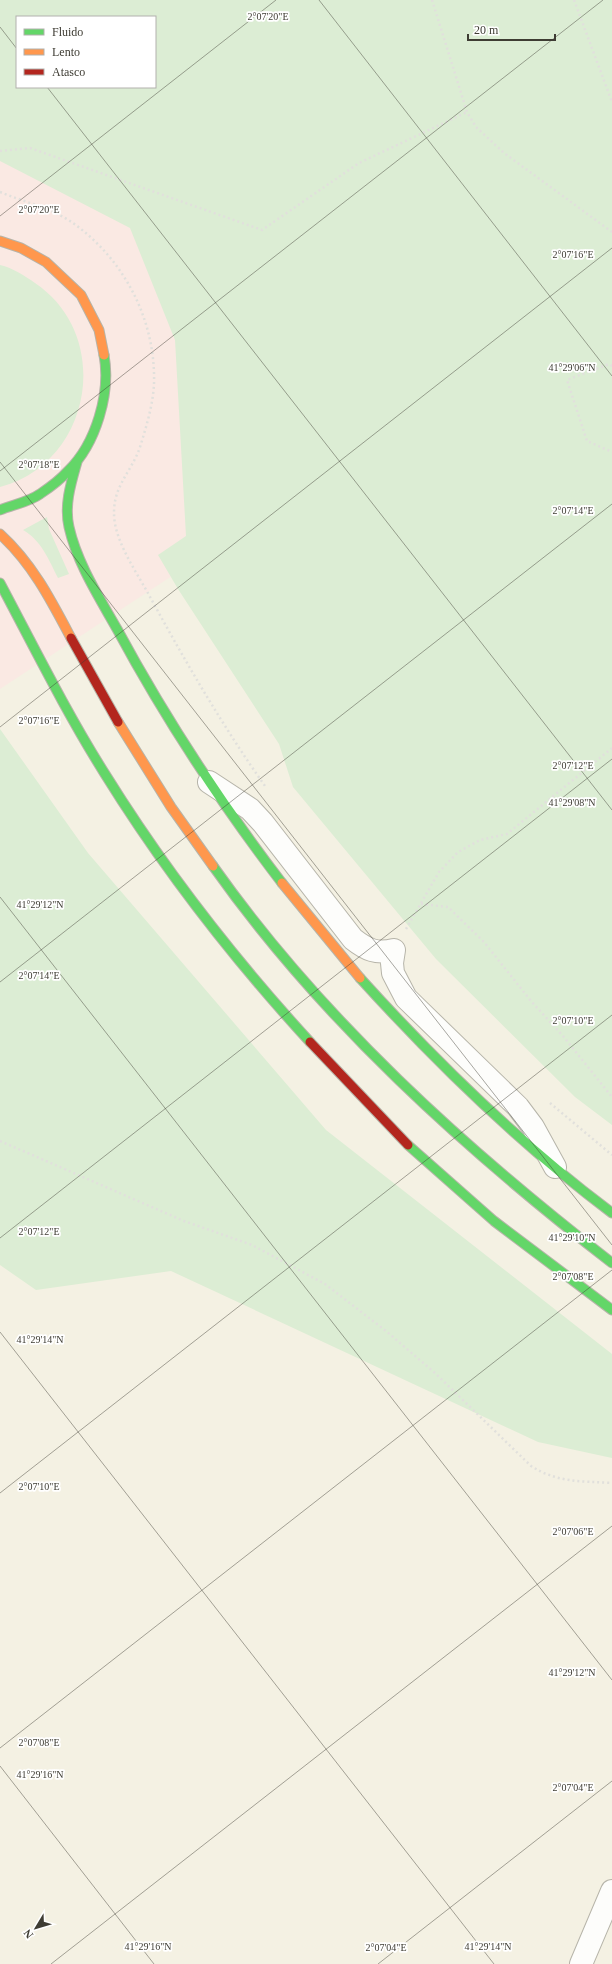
<svg xmlns="http://www.w3.org/2000/svg" width="612" height="1964" viewBox="0 0 612 1964" font-family="'Times New Roman',serif">
<rect width="100%" height="100%" fill="#f4f1e3"/>
<path fill="#fae9e3" d="M0,133L130,228L201,360L216,547L0,689Z"/>
<path fill="#dcedd4" fill-rule="evenodd" d="M0,0H612V1125L575,1097L436,959L293,787L279,744L178,589L158,555L186,536L175,340L130,228L0,161ZM17,17H155V87H17Z
M0,265C13,268 25,276 35,283C114,336 92,463 0,487Z
M47,517L49,529L69,574L58,578C49,560 41,540 23,530Z
M0,729L88,853L326,1130L612,1354V1458L538,1442L171,1271L36,1290L0,1265Z"/>
<g fill="none" stroke-linecap="round" stroke-linejoin="round">
<defs>
<path id="street" d="M209,782L250,809L263,823L353,939C367,950 376,954 394,950L392,963L393,973L406,998L518,1107L533,1127L555,1167
M581,1964L612,1891"/>
<path id="fast" d="M77,462C71,483 64,505 69,527C77,563 99,597 117,629C165,718 220,802 282,883
M0,510C12,505 29,502 40,494C49,488 60,480 68,471C96,444 111,393 104,355
M0,583C34,647 66,712 105,774C164,869 234,959 310,1042
M213,866C322,1020 464,1148 612,1263
M360,978C437,1063 520,1144 612,1213
M408,1145L494,1221L612,1310"/>
<path id="slow" d="M0,241L21,248L46,262L81,295L99,330L104,355
M0,534C32,563 51,600 71,638
M118,722L171,807L213,866
M282,883L360,978"/>
<path id="jam" d="M71,638L118,722
M310,1042L408,1145"/>
</defs>
<use href="#street" stroke="#b6b4a9" stroke-width="24"/>
<use href="#fast" stroke="#b6b4a9" stroke-width="11"/>
<use href="#slow" stroke="#b6b4a9" stroke-width="11"/>
<use href="#jam" stroke="#b6b4a9" stroke-width="11"/>
<path stroke="#e1e0dc" stroke-width="2.5" stroke-dasharray="2 3" stroke-linecap="butt" d="M432,0L467,112L476,127L504,153L612,232
M574,0L612,102
M0,151L30,148L262,230L359,163L467,112
M0,192C24,202 48,207 70,221C123,257 156,319 154,384C153,404 147,424 141,444C132,474 109,487 115,524C120,549 137,573 149,595C185,661 222,725 265,786
M612,366L609,364L567,380L587,441L612,452
M421,904L448,907L484,942L531,1001L563,1036L612,1097
M406,929L439,872L458,852L480,840L507,834L612,748
M550,1103L612,1155
M0,1141L184,1221L252,1245L325,1284L386,1331L435,1373L531,1466C558,1483 581,1481 612,1483"/>
<use href="#street" stroke="#fdfdfb" stroke-width="22"/>
<use href="#fast" stroke="#63d668" stroke-width="9"/>
<use href="#slow" stroke="#ff974d" stroke-width="9"/>
<use href="#jam" stroke="#b3261e" stroke-width="9"/>
</g>
<path fill="none" stroke="#3e3c33" stroke-width="1" stroke-opacity="0.45" d="M319,0L612,376M0,27L17,49M47,87L612,810M0,216L276,0M0,462L612,1245M0,471L603,0M0,727L612,248M0,897L612,1680M0,982L612,504M0,1238L612,759M0,1332L494,1964M0,1493L612,1015M0,1748L612,1270M0,1766L154,1964M51,1964L612,1526M378,1964L612,1781"/>
<g font-size="10" text-anchor="middle" fill="#3e3c33" stroke="#fff" stroke-width="3.5" stroke-linejoin="round" paint-order="stroke">
<text x="268" y="20">2°07'20"E</text>
<text x="39" y="213">2°07'20"E</text>
<text x="573" y="258">2°07'16"E</text>
<text x="572" y="371">41°29'06"N</text>
<text x="39" y="468">2°07'18"E</text>
<text x="573" y="514">2°07'14"E</text>
<text x="39" y="724">2°07'16"E</text>
<text x="573" y="769">2°07'12"E</text>
<text x="572" y="806">41°29'08"N</text>
<text x="40" y="908">41°29'12"N</text>
<text x="39" y="979">2°07'14"E</text>
<text x="573" y="1024">2°07'10"E</text>
<text x="39" y="1235">2°07'12"E</text>
<text x="572" y="1241">41°29'10"N</text>
<text x="573" y="1280">2°07'08"E</text>
<text x="40" y="1343">41°29'14"N</text>
<text x="39" y="1490">2°07'10"E</text>
<text x="573" y="1535">2°07'06"E</text>
<text x="572" y="1676">41°29'12"N</text>
<text x="39" y="1746">2°07'08"E</text>
<text x="40" y="1778">41°29'16"N</text>
<text x="573" y="1791">2°07'04"E</text>
<text x="148" y="1950">41°29'16"N</text>
<text x="488" y="1950">41°29'14"N</text>
<text x="386" y="1951">2°07'04"E</text>
</g>
<rect x="16" y="16" width="140" height="72" fill="#ffffff" stroke="#b2b1ad"/>
<rect x="24" y="29" width="20" height="6" fill="#63d668" stroke="#b2b1ad"/>
<text x="52" y="36" font-size="12" fill="#3e3c33">Fluido</text>
<rect x="24" y="49" width="20" height="6" fill="#ff974d" stroke="#b2b1ad"/>
<text x="52" y="56" font-size="12" fill="#3e3c33">Lento</text>
<rect x="24" y="69" width="20" height="6" fill="#b3261e" stroke="#b2b1ad"/>
<text x="52" y="76" font-size="12" fill="#3e3c33">Atasco</text>
<g transform="translate(36 1928) rotate(232)" stroke="#ffffff" stroke-width="3" paint-order="stroke">
<path d="M0-3L7 15L0 10L-7 15Z" fill="#3e3c33"/>
<text y="-6" font-size="11" font-weight="bold" text-anchor="middle" fill="#3e3c33">N</text>
</g>
<path d="M468 34v6h87v-6" fill="none" stroke="#3e3c33" stroke-width="2"/>
<text x="474" y="34" font-size="12" fill="#3e3c33" stroke="#ffffff" stroke-width="3" paint-order="stroke">20 m</text>
</svg>
